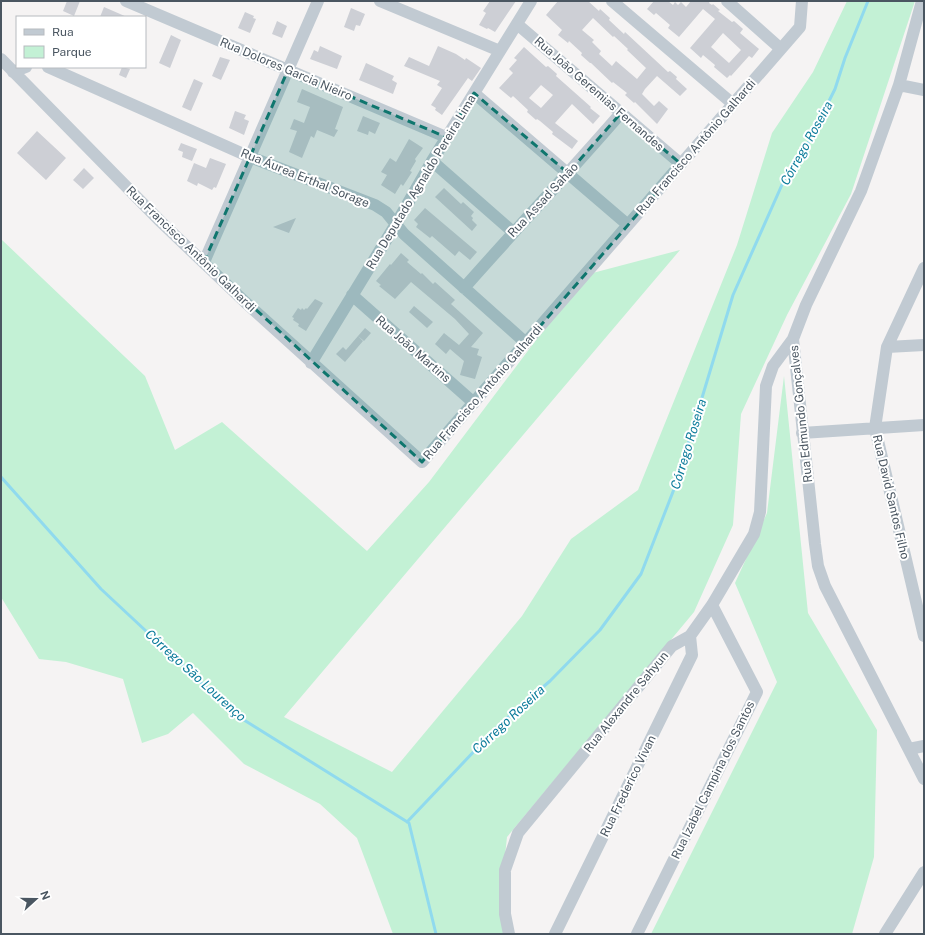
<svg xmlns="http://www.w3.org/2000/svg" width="925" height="935" viewBox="0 0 925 935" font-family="'Public Sans',sans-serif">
<rect width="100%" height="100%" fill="#f5f3f3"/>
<path fill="#c3f1d5" d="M847,1H915L851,194L787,315L741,414L733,525L694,612L507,837L501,893L504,934H393L357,838L320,804L244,764L193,713L168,734L142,743L123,679L66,662L39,659L1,597V239L145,376L175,450L222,422L367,551L429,482L585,275L680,250L284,717L392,772L522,616L571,539L638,490L737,245L772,133L813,72Z
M784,376L808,613L877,730L874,857L852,934H651L777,682L735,583L767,513Z"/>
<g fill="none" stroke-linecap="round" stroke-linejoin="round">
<path stroke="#90daee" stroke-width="3" d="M1,477L101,589L236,715L409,823L436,934
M407,822L499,725L550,681L600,630L641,574L676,484L733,295L785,178L805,149L835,89L845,58L868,1"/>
</g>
<path fill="#cdcfd5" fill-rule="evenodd" d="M67,1H80L74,16L63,11Z
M490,1H516L495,32L488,28L487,29L479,25L486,13L483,11Z
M558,1H588L599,11L600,9L610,18L609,20L624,34L625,32L668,72L670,71L677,77L676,79L687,89L680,96L657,76L645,89L642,94L654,106L659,101L668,109L657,124L635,102L634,103L625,95L627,93L613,82L612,83L591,63H590L581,55L582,53L569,41L568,43L558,35L562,30L546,15ZM593,18L613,37L614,36L628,49L627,50L646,68L637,79L616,61L612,66L599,54L601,51L592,42L594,40L582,30Z
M654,1H668L673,5L675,2L678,5L681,2L686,7L691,1H710L709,3L712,5L713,4L720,10L718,11L732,22L734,21L743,29L740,33L759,49L752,58L749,56L731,76L730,75L727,78L714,67L715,65L703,55L701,58L690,48L715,19L703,9L679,37L668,28L670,25L656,13L654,15L647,9ZM723,33L741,50L729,63L711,47Z
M104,7L127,17H100Z
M351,8L365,14L360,26L356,25L354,31L344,27Z
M245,12L254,16L253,18L256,19L250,33L238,28Z
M277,21L287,26L282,38L272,34Z
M171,35L181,40L170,68L159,63Z
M320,46L342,56L337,69L310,59L314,50L318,52Z
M438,46L456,54L465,60L466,58L481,68L472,81L468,78L442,115L435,110L436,108L431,105L442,88L437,85L440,81L404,66L409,57L429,66Z
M524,47L546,67L548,66L557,74L556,76L591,107L590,108L600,116L593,124L572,104L555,123L578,141L572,149L552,134L553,132L540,121L537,119L536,120L527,112L528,110L513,96L511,98L499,88L513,73L509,69L517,60L514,58ZM541,85L553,95L541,108L529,98Z
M220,57L230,60L221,80L212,76Z
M366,63L394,76L392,80L397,83L393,94L359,80Z
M122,67L130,69L126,78L119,75Z
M194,79L203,83L191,111L182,107Z
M302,89L343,107L335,129L338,130L334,137L317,130L314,138L311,136L302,158L289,152L297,131L290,129L294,119L304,123L310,107L297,102Z
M235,111L246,115L244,119L249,121L244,135L229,128Z
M363,116L380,123L375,134L369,131L368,135L357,131Z
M37,131L66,158L46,180L17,153Z
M409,139L423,148L415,159L416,161L410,171L412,172L403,186L401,184L395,194L381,185L387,175L381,172L390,158L396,162Z
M181,143L197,149L192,161L182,157L183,152L178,150Z
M210,158L226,164L216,188L214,187L212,190L198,183L197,186L187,181L194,163L206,168Z
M84,168L94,178L83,189L73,180Z
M444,188L461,204L463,202L474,212L471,216L473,218L472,220L477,225L472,231L435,197Z
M425,208L477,252L470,260L459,251L455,256L432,236L430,238L416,227L418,224L414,220Z
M296,218L289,233L273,227Z
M401,253L409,260L407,262L421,274L422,273L433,284L435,282L455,300L451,304L483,333L471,347L479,349L477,355L482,357L475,379L460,375L464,361L450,349L446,354L435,344L444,333L459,345L469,334L455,319L411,282L395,299L379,286L381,285L376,281L390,264L391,265Z
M315,299L323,303L306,331L298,326L299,324L293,320L294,318L292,317L298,308L301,310L302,308L304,310L306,308L307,309Z
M414,306L433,322L427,328L409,312Z
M365,328L371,333L364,341L358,336Z
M358,336L363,341L345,362L336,354L343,347L346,350Z"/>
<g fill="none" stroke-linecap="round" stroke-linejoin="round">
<path stroke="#c1cad2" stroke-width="12" d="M126,1L446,137
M380,1L500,51
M612,1L733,104
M727,1L781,49
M922,1L899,85L861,191L806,305L793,339L815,544L818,566L825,586L924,779
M517,24L681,164
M1,59L161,222L245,302L422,462L800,27L802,1
M48,67L250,157L375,205L386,212L404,234L526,343
M13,72L26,67
M899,85L924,90
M474,93L628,225
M432,161L513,232
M204,262L318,1
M924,268L887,347L875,428L924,636
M464,288C516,229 570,172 621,113
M352,295L474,403
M887,347L924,345
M311,363L396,224L432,161L531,1
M802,433L924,425
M909,749L924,746
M509,934L505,914V870L518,833L672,646L690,636L712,605L754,534L760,512L766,386L773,366L793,339
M555,934L692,655L690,636
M637,934L757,692L712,605
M885,934L924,872"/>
</g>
<path fill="#0f766e" fill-opacity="0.2" stroke="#0f766e" stroke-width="3" stroke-dasharray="8 5" stroke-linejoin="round" d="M288,70L446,137L474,93L568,173L621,113L681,164L422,462L204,262Z"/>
<g text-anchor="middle" stroke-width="4" stroke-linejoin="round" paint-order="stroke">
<g font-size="12" fill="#4a5661" stroke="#fff">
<text transform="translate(286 69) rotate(23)" y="4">Rua Dolores Garcia Nieiro</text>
<text transform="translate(599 94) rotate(41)" y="4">Rua João Geremias Fernandes</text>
<text transform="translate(696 147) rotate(-49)" y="4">Rua Francisco Antônio Galhardi</text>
<text transform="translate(305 178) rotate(22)" y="4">Rua Áurea Erthal Sorage</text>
<text transform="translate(421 182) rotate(-59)" y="4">Rua Deputado Agnaldo Pereira Lima</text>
<text transform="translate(543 200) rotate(-47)" y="4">Rua Assad Sahão</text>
<text transform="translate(191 249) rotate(44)" y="4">Rua Francisco Antônio Galhardi</text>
<text transform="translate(413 349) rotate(41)" y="4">Rua João Martins</text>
<text transform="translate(483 392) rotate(-49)" y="4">Rua Francisco Antônio Galhardi</text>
<text transform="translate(801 414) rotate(-96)" y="4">Rua Edmundo Gonçalves</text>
<text transform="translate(891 497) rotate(77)" y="4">Rua David Santos Filho</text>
<text transform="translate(626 702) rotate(-51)" y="4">Rua Alexandre Sahyun</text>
<text transform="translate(713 780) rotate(-64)" y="4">Rua Izabel Campina dos Santos</text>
<text transform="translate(628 786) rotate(-64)" y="4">Rua Frederico Vivan</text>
</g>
<g font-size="13" font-style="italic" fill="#0c7c9b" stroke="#fff">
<text transform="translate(806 143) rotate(-61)" y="5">Córrego Roseira</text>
<text transform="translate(688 444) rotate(-73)" y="5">Córrego Roseira</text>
<text transform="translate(196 675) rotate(42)" y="5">Córrego São Lourenço</text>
<text transform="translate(508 719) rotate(-43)" y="5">Córrego Roseira</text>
</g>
</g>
<rect width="925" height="935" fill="none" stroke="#4a5661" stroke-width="4"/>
<rect x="16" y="16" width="130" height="52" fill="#ffffff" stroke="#b7bbc0"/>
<rect x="24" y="29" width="20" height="6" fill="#c1cad2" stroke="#b7bbc0"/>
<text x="52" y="36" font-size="12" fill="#4a5661">Rua</text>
<rect x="24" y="46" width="20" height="12" fill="#c3f1d5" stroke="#b7bbc0"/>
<text x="52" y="56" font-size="12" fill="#4a5661">Parque</text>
<g transform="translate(36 899) rotate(69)" stroke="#ffffff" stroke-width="3" paint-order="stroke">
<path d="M0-3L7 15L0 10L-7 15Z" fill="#4a5661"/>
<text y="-6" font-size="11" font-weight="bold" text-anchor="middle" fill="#4a5661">N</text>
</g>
</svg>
